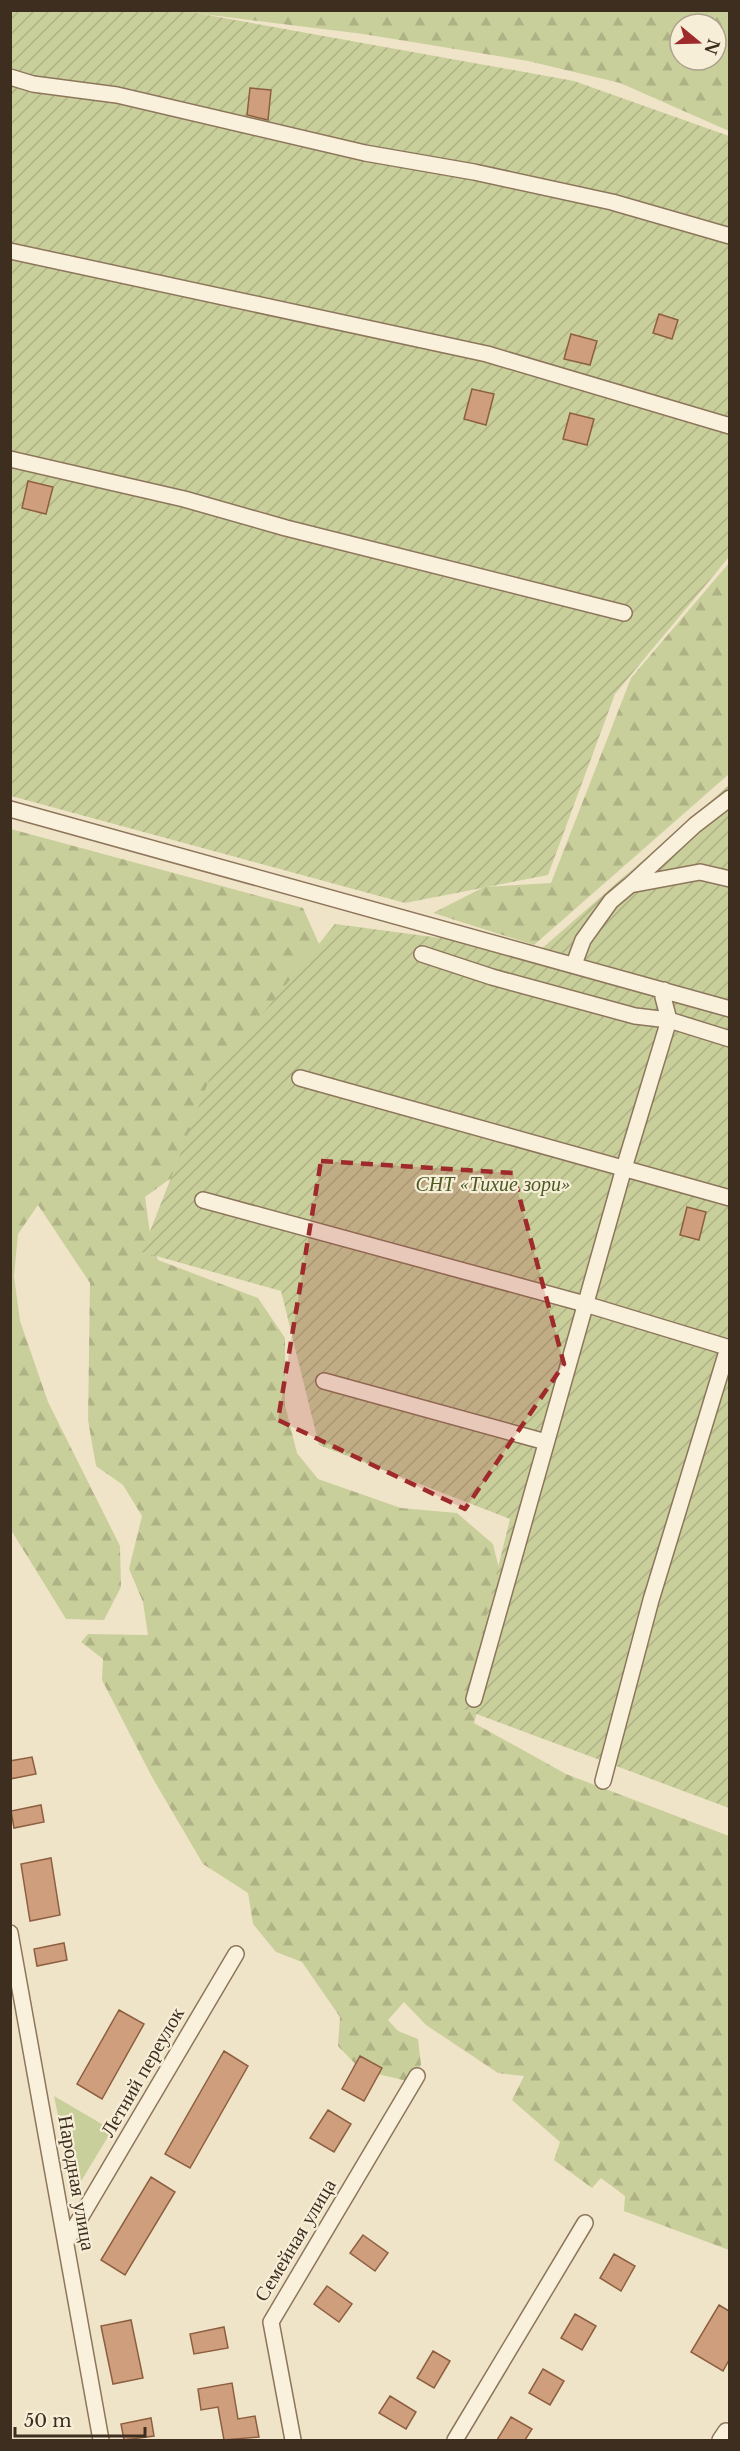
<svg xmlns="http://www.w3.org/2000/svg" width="740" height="2451" viewBox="0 0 740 2451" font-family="'Libre Baskerville',serif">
<defs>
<pattern id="forest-firs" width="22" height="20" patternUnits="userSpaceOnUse" patternTransform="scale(1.5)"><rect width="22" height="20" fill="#c9cf9b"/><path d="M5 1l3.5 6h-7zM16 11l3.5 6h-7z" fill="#aeb285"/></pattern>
<pattern id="garden-furrows" width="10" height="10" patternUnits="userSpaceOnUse" patternTransform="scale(1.5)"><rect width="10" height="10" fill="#c9cf9b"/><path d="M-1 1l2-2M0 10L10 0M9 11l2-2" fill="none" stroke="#aeb285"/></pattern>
</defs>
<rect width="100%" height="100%" fill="#f0e4c8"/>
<path fill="#c9cf9b" d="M54,2096L112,2130L74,2193Z"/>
<path fill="url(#forest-firs)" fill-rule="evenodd" d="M179,11H729V131L620,83L528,61L363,34ZM680,24H716V60H680Z
M729,563V774L534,945L433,913L484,887L551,883L631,678Z
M11,829L303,908L323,953L189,1165L145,1197L151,1241L158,1260L258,1298L285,1338V1405L297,1453L318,1479L401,1508L457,1513L493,1544L506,1597L474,1723L566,1774L729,1836V2250L624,2211L625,2196L601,2178L592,2188L554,2160L560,2142L512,2100L524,2076L498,2073L426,2025L404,2002L388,2020L398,2031L418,2039L421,2065L407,2081L361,2070L338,2046L340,2017L302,1962L276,1952L253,1924L248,1893L203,1864L152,1777L102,1680L103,1659L81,1642L88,1634L148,1635L143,1602L129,1569L142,1516L123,1485L96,1466L88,1420L90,1283L38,1205L18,1234L14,1276L20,1321L48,1402L120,1546L121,1587L104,1620L66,1619L11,1530Z"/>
<path fill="url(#garden-furrows)" d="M10,11H185L574,81L729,136V557L615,694L548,875L405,903L11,796Z
M729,785V1808L463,1709L510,1519L319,1445L281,1291L142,1252L209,1080L335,924L539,951Z"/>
<path fill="#cf9f7d" stroke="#8d5f41" stroke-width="1.5" d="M250,88L271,90L268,120L247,115Z
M659,314L678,320L672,339L653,333Z
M571,334L597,341L590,365L564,359Z
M472,389L494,394L486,425L464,419Z
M570,413L594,419L587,445L563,439Z
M28,481L53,487L46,514L22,508Z
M687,1207L706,1212L699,1240L680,1235Z
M32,1757L36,1774L10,1779V1761Z
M41,1805L44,1822L14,1828L11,1811Z
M51,1858L60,1915L30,1921L21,1864Z
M64,1943L67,1960L37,1966L34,1949Z
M119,2010L144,2024L102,2099L77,2084Z
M224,2051L248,2066L190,2168L165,2154Z
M360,2056L382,2068L364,2101L342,2089Z
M328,2110L351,2124L334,2152L310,2138Z
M151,2177L175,2192L125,2275L101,2260Z
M363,2235L388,2253L375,2271L350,2253Z
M614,2254L635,2266L621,2291L600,2278Z
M327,2286L352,2304L339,2322L314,2304Z
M719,2305L729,2311V2360L723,2371L691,2352Z
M575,2314L596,2326L582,2350L561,2338Z
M131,2320L143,2378L113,2384L101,2326Z
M224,2327L228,2348L194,2354L190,2334Z
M433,2351L450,2361L434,2388L417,2378Z
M543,2369L564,2381L550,2405L529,2393Z
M232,2383L238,2419L255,2416L259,2437L224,2440L218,2407L201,2410L198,2389Z
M390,2396L416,2412L406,2429L379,2413Z
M511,2417L532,2429L525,2440H497Z
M151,2418L154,2436L124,2440L121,2424Z"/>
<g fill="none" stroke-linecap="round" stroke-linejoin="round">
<defs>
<path id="street" d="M10,77L33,84L117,95L365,153L474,172L612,202L730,236
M10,251L487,354L730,426
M10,459L184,499L286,528L624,613
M10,809L730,1009
M630,885L695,825L730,798
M422,954L492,977L635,1016L669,1020L730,1039
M574,964L583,940L611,901L630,885L700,872L730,879
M300,1078L730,1198
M203,1200L585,1304L730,1348
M324,1381L546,1442
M474,1699L624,1168L669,1020L663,997L664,990
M603,1781L651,1600L728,1348
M10,1933L101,2440
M66,2242L236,1954
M293,2440L271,2322L417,2076
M455,2440L585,2223
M720,2440L726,2431L730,2433"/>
</defs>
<use href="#street" stroke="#8d765c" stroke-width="18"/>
<use href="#street" stroke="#faf1dc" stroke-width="15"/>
</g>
<path fill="#9e2a2b" fill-opacity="0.2" stroke="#9e2a2b" stroke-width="4.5" stroke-dasharray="12 8" stroke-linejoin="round" d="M321,1161L513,1173L564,1364L465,1509L278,1420Z"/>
<g text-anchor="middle" stroke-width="4.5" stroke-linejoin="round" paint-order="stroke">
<g font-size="20" font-style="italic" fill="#4d5a26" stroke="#f7eed8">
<text x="493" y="1191">СНТ «Тихие зори»</text>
</g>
<g font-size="20" fill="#3d2e20" stroke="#f7eed8">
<text transform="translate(142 2072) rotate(-60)" y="7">Летний переулок</text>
<text transform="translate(77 2183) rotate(80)" y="7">Народная улица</text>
<text transform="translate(295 2240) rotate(-59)" y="7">Семейная улица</text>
</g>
</g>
<rect width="740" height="2451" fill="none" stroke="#3d2e20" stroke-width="24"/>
<g transform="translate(698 42) rotate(109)"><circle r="28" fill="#f7eed8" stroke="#ada18e" stroke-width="1.5"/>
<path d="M0-4.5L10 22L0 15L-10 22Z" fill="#9e2a2b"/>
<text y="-9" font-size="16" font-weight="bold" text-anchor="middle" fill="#3d2e20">N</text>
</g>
<path d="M15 2427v9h130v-9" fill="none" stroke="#3d2e20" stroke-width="3"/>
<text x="24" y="2427" font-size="18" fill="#3d2e20" stroke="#f7eed8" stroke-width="4.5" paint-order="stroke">50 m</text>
</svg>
